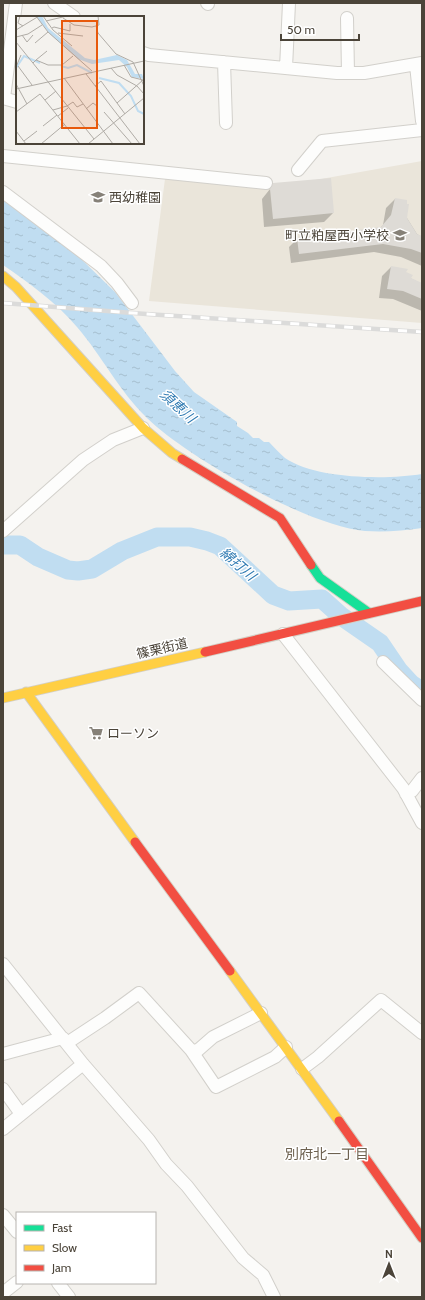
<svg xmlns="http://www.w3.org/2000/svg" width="425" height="1300" viewBox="0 0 425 1300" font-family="Cabin,'Noto Sans JP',sans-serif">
<defs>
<pattern id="water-ripples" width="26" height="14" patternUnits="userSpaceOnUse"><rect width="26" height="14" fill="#c0ddf1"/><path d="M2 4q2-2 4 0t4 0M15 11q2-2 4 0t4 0" fill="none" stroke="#a6bfcf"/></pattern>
</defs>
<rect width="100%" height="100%" fill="#f4f2ee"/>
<path fill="#eae5da" d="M422,161V323L149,301L165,179L265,189Z"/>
<path fill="url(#water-ripples)" d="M3,199L75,253L115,292L175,371L194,392L237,422V426L248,433L253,438H259L264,442H269C274,447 279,453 285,458C315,479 386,480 422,474V528C403,531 384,532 365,531C308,526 188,458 147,418C119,391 102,356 77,327C56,302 29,283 3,265Z"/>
<path fill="#0003" d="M274,184L333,213L324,222L264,227L262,199Z
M395,199L417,234L422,237V266L401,257L374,252L291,263L289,247L298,238L380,228L383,225L386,208Z
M391,267L404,273L410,278L422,284V311L393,299L379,298L382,276Z"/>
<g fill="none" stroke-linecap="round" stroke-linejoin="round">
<path stroke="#c0ddf1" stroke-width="19" d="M3,545H20L38,557L68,570L78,571L92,569L122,551L157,537H190L207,541L220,546L273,595L289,601L322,599L341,616L380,643L399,671L411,684L422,691"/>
</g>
<path fill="#dedbd6" d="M331,178L334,213L273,219L270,189L273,183Z
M395,198L407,200V204H409L407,218L417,234L422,236V253L411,249L383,244L299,254L297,238L381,227L391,215Z
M391,266L408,269L406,272L413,275L411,278L422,283V299L403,291L387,289Z"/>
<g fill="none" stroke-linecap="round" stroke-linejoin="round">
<defs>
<path id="street" d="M54,3L74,17
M207,3L208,4
M347,18L348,73
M143,53L149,55L337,73H364L422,63
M224,62L226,123
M416,65L422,121
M286,68L289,3
M3,98L17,102
M4,98L16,3
M3,156L266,183
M298,170L322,141L422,130
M3,192L101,266L117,283L132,303
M3,531L83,460L113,440L143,428
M283,634L403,788L422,823
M383,662L422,700
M406,794L412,791L422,778
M3,964L83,1064L149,1140L166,1164L187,1186L243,1258L263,1275L274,1297
M67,1043L105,1018L139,993L191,1050L197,1051L213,1037L261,1013
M191,1050L216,1087L275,1057L286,1047
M3,1054L63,1038
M302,1069L318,1057L381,1000L422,1033
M3,1089L21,1114
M3,1129L83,1064
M3,1215L17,1232
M58,1283L69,1297
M3,1293L17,1282"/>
<path id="fast" d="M311,565L320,578L369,613"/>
<path id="slow" d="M3,276L16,287L143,428L172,453L182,459
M26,692L135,842
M3,698L205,652
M230,971L339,1121"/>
<path id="jam" d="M182,459L280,518L311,565
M205,652L422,601
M135,842L230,971
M339,1121L422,1238"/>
</defs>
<use href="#street" stroke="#d2d0cb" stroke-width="14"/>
<use href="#fast" stroke="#d3cfc5" stroke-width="11"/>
<use href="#slow" stroke="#d3cfc5" stroke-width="11"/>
<use href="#jam" stroke="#d3cfc5" stroke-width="11"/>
<use href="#street" stroke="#fdfdfc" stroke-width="12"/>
<use href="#fast" stroke="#16e098" stroke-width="9"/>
<use href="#slow" stroke="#ffcf43" stroke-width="9"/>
<use href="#jam" stroke="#f24e42" stroke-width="9"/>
<defs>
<path id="rail" d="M3,303L146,314L422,332"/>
</defs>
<use href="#rail" stroke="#dbdbda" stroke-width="4.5"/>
<use href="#rail" stroke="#fff" stroke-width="3" stroke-dasharray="9" stroke-linecap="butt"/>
</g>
<defs>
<symbol id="school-bare" viewBox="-9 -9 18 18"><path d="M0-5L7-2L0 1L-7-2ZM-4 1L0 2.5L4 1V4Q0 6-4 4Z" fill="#868178" stroke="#fff" stroke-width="2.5" paint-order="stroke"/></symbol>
<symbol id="supermarket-bare" viewBox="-9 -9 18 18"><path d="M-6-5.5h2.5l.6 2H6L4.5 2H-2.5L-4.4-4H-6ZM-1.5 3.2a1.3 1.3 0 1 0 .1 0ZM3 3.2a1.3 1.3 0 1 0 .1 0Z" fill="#868178" stroke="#fff" stroke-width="2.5" paint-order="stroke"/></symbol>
</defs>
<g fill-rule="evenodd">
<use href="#school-bare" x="88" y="187" width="20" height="20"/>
<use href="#school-bare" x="390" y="225" width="20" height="20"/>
<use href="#supermarket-bare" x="86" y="723" width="20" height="20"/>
</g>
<g text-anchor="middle" stroke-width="3" stroke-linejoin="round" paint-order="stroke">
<g font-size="13" fill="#4b4439" stroke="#fff" text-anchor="start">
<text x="109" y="202">西幼稚園</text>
<text x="389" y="240" text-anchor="end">町立粕屋西小学校</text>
<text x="107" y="738">ローソン</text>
</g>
<g font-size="13" fill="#4b4439" stroke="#fff">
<text transform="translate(162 648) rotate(-13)" y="5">篠栗街道</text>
</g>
<g font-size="14" font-style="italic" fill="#2e7ab2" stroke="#fff">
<text transform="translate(178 406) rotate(42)" y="5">須恵川</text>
<text transform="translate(238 564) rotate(41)" y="5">綿打川</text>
</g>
<g font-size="14" fill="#6e6250" stroke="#fff">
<text x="327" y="1159">別府北一丁目</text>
</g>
</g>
<g transform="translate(16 16)">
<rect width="128" height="128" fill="#f4f2ee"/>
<path d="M20,0H26L32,12L69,42L78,44L101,39L111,44L119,58H126L128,63L116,61L111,51L103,44L76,48L62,43L34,18Z" fill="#c0ddf1"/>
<path fill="none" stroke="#c0ddf1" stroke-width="2" d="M45,50L52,52L61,49L76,57M0,52L8,40L24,47M83,62L103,67L115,80L122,95L128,98"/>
<path fill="none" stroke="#b0aca6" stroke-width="1" d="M4,0L2,7L7,10M20,0L32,16L76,55M27,0L37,14L56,30M47,2L58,9L76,11L83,9L82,0M30,5L51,0M80,10L82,17L100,38L117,46M36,12L38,11L54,15V8M0,14L23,0M42,17L67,20M6,19L11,26L17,19M0,21L12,18L26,9M0,26L78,123M19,27L32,16M20,44L31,35M117,46L128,70M17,47L20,44L32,49H46L57,40M2,50L16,69M0,51L5,39M95,52L101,59L121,70L128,78M70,58L124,128M48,62L97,128M0,68L11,88M79,70L85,65L109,98M0,73L128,45M29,84L40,75M101,87L127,64L115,61L108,49M51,90L57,86L61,91L67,88M70,93L77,87L81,90M37,94L51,90M0,96L24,78L64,128M88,96L116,128M42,100L52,92M27,110L41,99M0,115L10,128M8,125L21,115M25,128L49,108M72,128L128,82"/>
<path fill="#e8590c" fill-opacity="0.15" stroke="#e8590c" stroke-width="2" d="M46,5H81V112H46Z"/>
<rect width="128" height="128" fill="none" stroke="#4b4439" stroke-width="2"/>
</g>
<rect width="425" height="1300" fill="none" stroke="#4b4439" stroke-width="8"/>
<rect x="16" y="1212" width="140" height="72" fill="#ffffff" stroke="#b7b4b0"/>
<rect x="24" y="1225" width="20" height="6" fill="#16e098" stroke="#b7b4b0"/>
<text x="52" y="1232" font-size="12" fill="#4b4439">Fast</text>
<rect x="24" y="1245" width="20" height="6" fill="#ffcf43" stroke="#b7b4b0"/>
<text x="52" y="1252" font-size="12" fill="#4b4439">Slow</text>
<rect x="24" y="1265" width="20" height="6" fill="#f24e42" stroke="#b7b4b0"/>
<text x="52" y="1272" font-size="12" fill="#4b4439">Jam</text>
<g transform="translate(389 1264)" stroke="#ffffff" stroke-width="3" paint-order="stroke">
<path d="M0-3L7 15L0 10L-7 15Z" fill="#4b4439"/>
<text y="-6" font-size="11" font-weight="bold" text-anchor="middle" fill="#4b4439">N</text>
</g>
<path d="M281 34v6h78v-6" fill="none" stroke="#4b4439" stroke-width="2"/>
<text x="287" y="34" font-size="12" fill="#4b4439" stroke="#ffffff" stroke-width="3" paint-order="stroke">50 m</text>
</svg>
